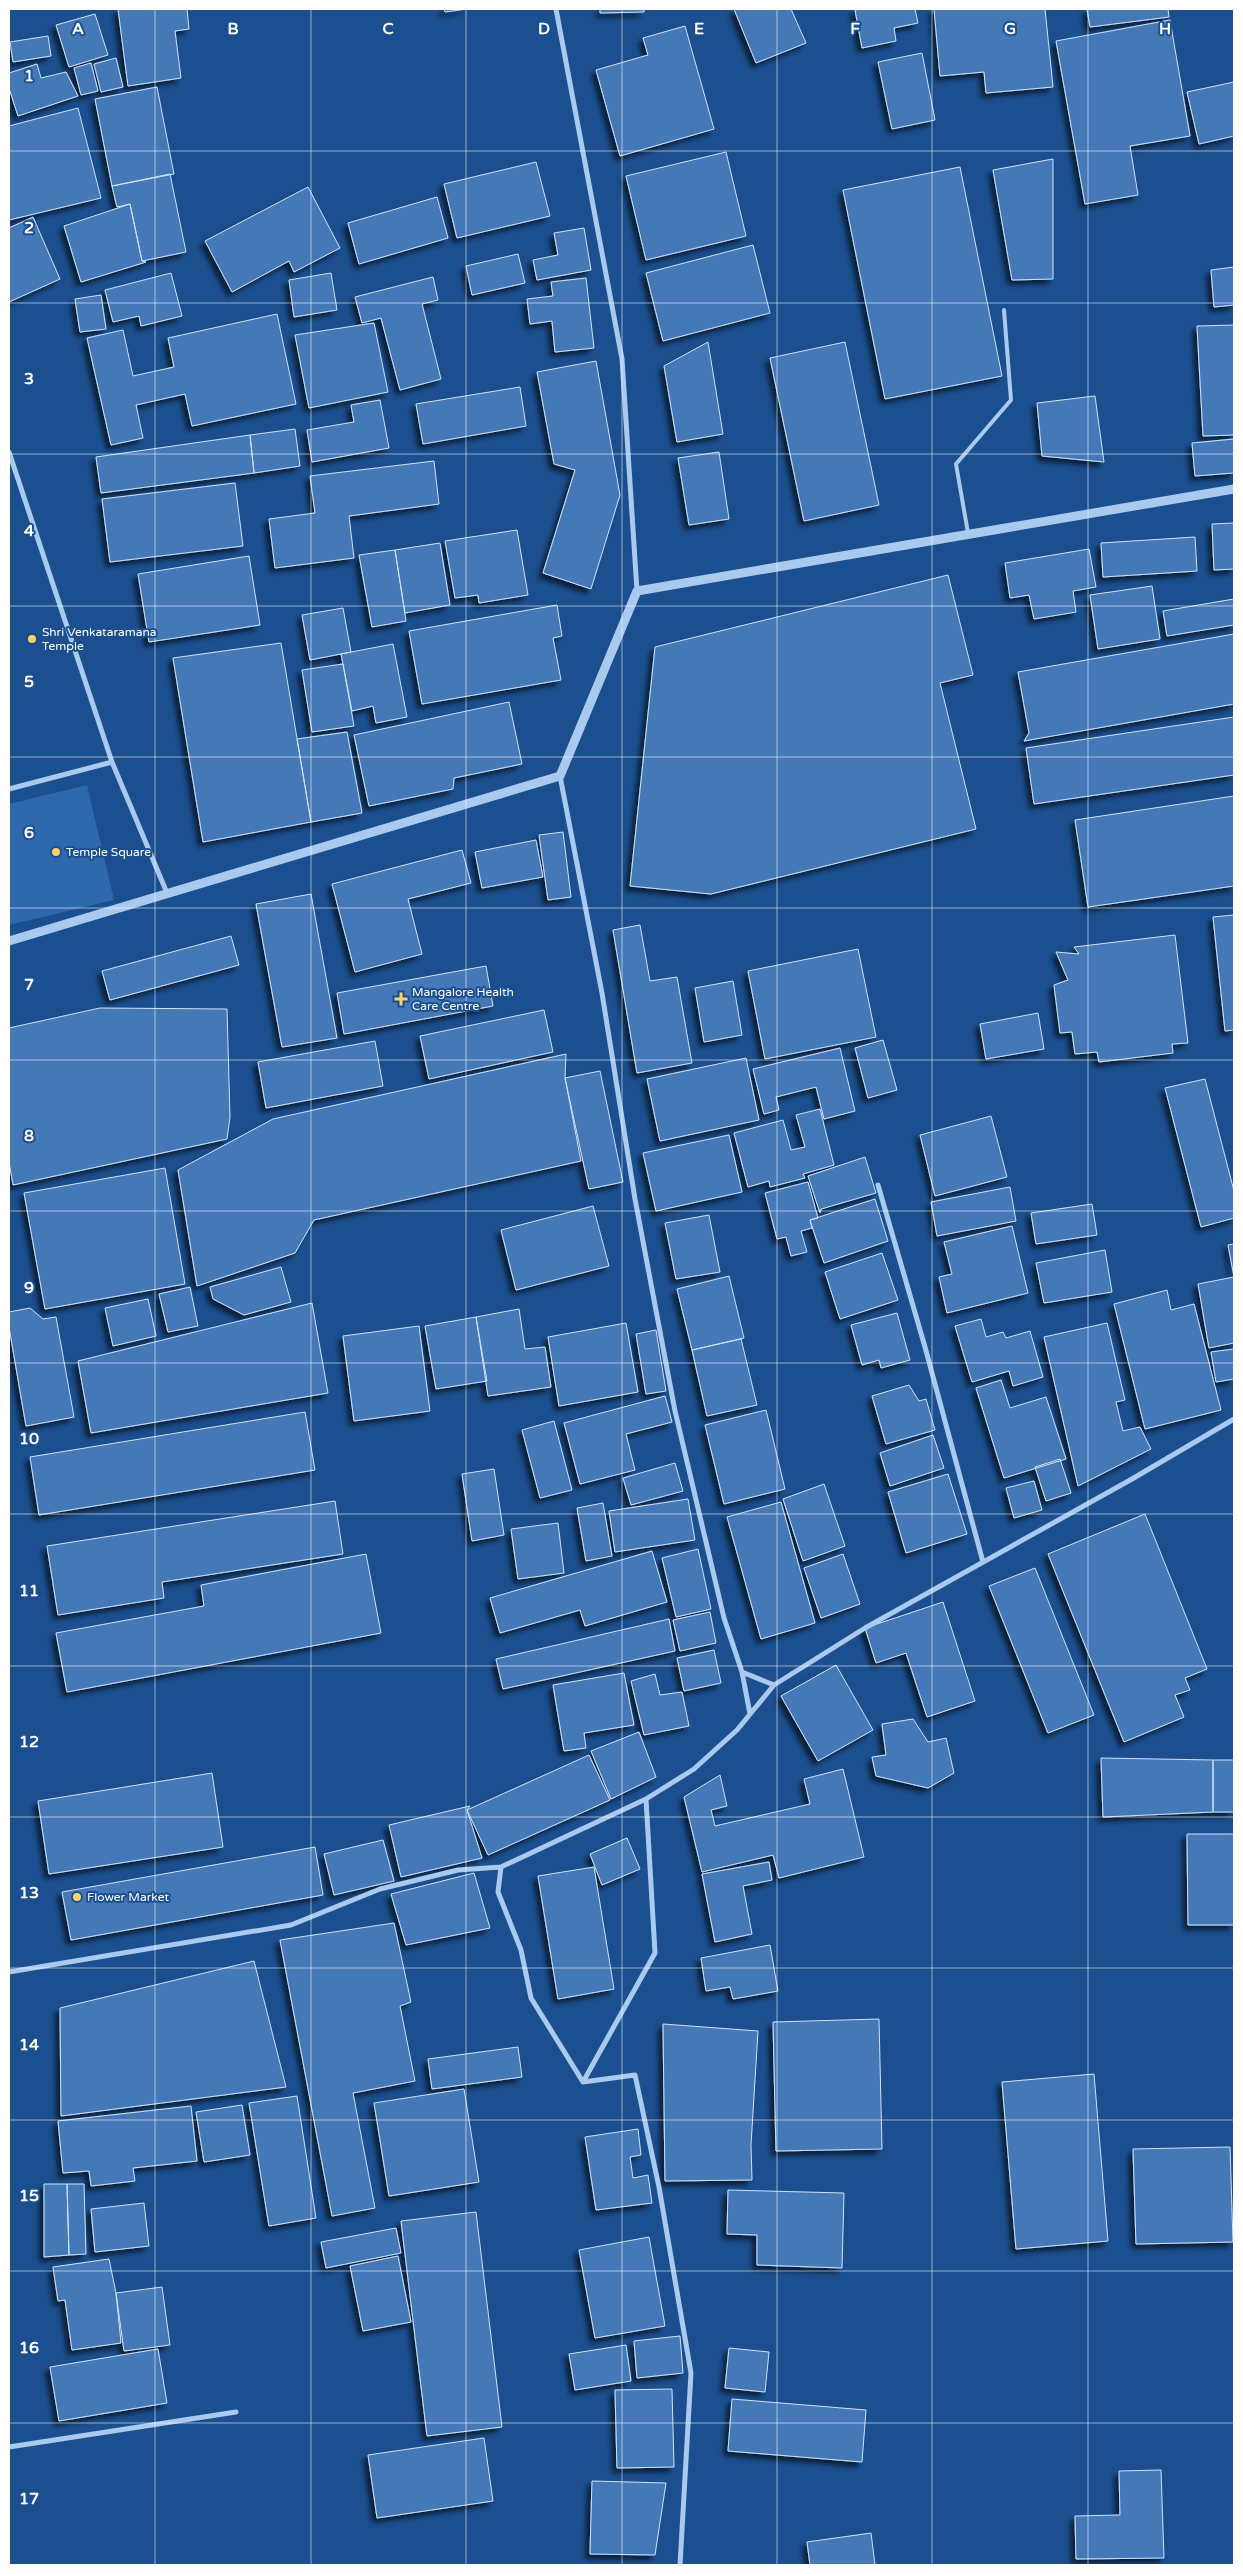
<svg xmlns="http://www.w3.org/2000/svg" width="1243" height="2574" viewBox="0 0 1243 2574" font-family="'Varela Round',sans-serif">
<defs>
<filter id="shadow"><feDropShadow dx="-4.5" dy="4.5" stdDeviation="2.5" flood-color="#0009"/></filter>
</defs>
<rect width="100%" height="100%" fill="#1b4f8f"/>
<path fill="#2e69ad" d="M87,785L114,900L9,925V804Z"/>
<path fill="#4478b7" stroke="#cfe3fa" filter="url(#shadow)" d="M118,9H187L189,29L175,31L181,78L128,86Z
M444,9H467L445,12Z
M600,9H644V12L600,13Z
M734,9H791L806,43L756,63Z
M860,9H915L918,23L894,28L896,41L862,48L855,10Z
M934,9H1045L1053,87L986,93L984,72L940,76Z
M1087,9H1168L1169,17L1090,27Z
M95,14L108,55L69,67L56,25Z
M1170,20L1190,136L1130,146L1138,195L1085,204L1056,41Z
M685,26L714,129L620,156L596,70L648,55L643,38Z
M48,36L51,56L13,62L10,42Z
M922,53L935,120L892,129L878,62Z
M116,58L123,87L101,92L94,64Z
M91,63L98,91L81,95L74,68Z
M37,64L41,78L66,72L78,96L18,116L9,88V73Z
M1234,82V136L1199,144L1187,92Z
M157,87L174,174L112,186L95,99Z
M78,108L101,198L9,220V126Z
M726,152L746,236L646,260L626,176Z
M1053,159V279L1012,280L993,170Z
M536,162L550,216L457,238L444,184Z
M960,167L1002,376L885,399L843,190Z
M170,174L186,252L142,261L130,204L117,207L112,186Z
M308,187L340,248L294,272L289,261L232,292L205,241Z
M437,197L448,238L359,264L348,223Z
M130,204L142,261L146,262L81,282L64,226Z
M33,217L60,279L9,302V228Z
M584,228L591,270L537,280L533,260L558,255L554,233Z
M753,245L770,313L663,341L646,273Z
M518,254L525,283L472,295L466,266Z
M1234,267V305L1214,307L1211,270Z
M171,273L182,316L141,326L139,316L113,322L105,290Z
M331,273L337,310L294,317L289,280Z
M433,277L438,300L422,304L441,379L400,390L381,318L362,323L355,297Z
M586,278L594,348L555,352L552,321L530,324L527,299L553,296L551,282Z
M101,295L106,329L80,332L75,299Z
M277,314L296,404L192,426L185,394L136,405L143,438L111,445L87,338L123,330L133,376L174,367L168,338Z
M374,323L388,392L309,408L295,335Z
M1234,325V435L1203,436L1197,326Z
M708,342L723,434L677,442L664,366Z
M845,342L879,505L804,521L770,358Z
M596,361L620,495L591,589L543,573L575,470L554,464L537,372Z
M520,387L526,426L423,444L416,404Z
M1095,396L1104,462L1042,456L1037,403Z
M380,400L389,448L312,462L307,430L354,422L351,405Z
M295,429L300,466L254,473L250,435Z
M250,435L254,473L101,493L96,457Z
M1234,439V473L1195,476L1192,443Z
M719,452L729,519L689,525L678,458Z
M434,461L439,504L349,516L354,558L275,568L269,519L315,513L310,476Z
M235,483L243,546L110,562L102,499Z
M1234,523V569L1214,570L1212,524Z
M517,530L528,595L479,603L478,595L455,598L445,541Z
M1195,537L1197,571L1103,577L1101,543Z
M440,543L450,605L405,613L395,550Z
M1089,549L1096,587L1073,591L1076,612L1034,619L1029,595L1010,598L1005,563Z
M395,550L406,621L372,627L359,555Z
M249,556L260,625L149,642L138,574Z
M948,575L973,675L940,683L976,829L711,894L630,886L655,647Z
M1152,586L1160,639L1098,649L1090,595Z
M1234,599V625L1167,636L1163,611Z
M557,605L562,636L553,638L561,680L422,704L409,631Z
M343,608L351,652L310,660L302,615Z
M1234,634V704L1024,741L1029,733L1018,672Z
M281,643L311,822L203,842L173,658Z
M393,644L407,717L376,723L373,706L352,711L341,654Z
M343,664L354,726L312,732L302,670Z
M509,702L522,764L454,778L453,789L369,806L354,735Z
M1234,717V775L1034,804L1026,748Z
M347,732L362,813L311,822L297,739Z
M1234,796V886L1088,907L1075,820Z
M563,832L571,897L548,900L539,835Z
M536,840L543,877L482,888L475,852Z
M462,850L471,883L408,899L422,954L355,972L332,884Z
M311,894L337,1038L282,1047L256,904Z
M1234,915V1030L1225,1031L1213,917Z
M640,925L650,981L677,977L692,1063L637,1073L613,930Z
M1175,935L1188,1043L1172,1044L1173,1053L1099,1062L1097,1052L1075,1054L1072,1032L1060,1033L1054,985L1068,980L1056,952L1079,954L1074,947Z
M231,936L239,965L110,1000L102,971Z
M858,949L876,1037L765,1059L748,971Z
M486,966L493,1006L344,1034L337,993Z
M733,981L742,1035L704,1042L695,988Z
M100,1008L227,1009L230,1117L227,1139L13,1185L9,1161V1028Z
M544,1010L553,1052L429,1079L420,1036Z
M1038,1013L1044,1049L986,1059L980,1024Z
M883,1040L897,1090L868,1098L855,1048Z
M375,1041L383,1086L266,1108L258,1062Z
M840,1048L855,1111L824,1119L816,1087L776,1097L779,1110L764,1114L753,1069Z
M566,1054L565,1078L581,1161L314,1220L295,1253L197,1286L178,1170L273,1119Z
M746,1058L759,1120L660,1141L647,1079Z
M600,1071L623,1182L589,1189L565,1078Z
M1205,1079L1234,1191V1218L1201,1227L1165,1088Z
M820,1109L834,1165L803,1174L805,1178L770,1187L769,1181L748,1187L734,1133L783,1120L791,1150L805,1147L796,1115Z
M991,1116L1007,1177L935,1196L920,1135Z
M729,1135L742,1192L656,1211L643,1153Z
M865,1157L876,1193L821,1209L820,1213L808,1176Z
M165,1168L185,1284L45,1309L24,1193Z
M808,1182L818,1218L810,1220L812,1228L801,1231L807,1252L791,1256L786,1237L777,1239L765,1193Z
M1010,1187L1016,1221L937,1236L931,1202Z
M875,1199L888,1241L824,1263L810,1220Z
M1092,1204L1097,1235L1036,1244L1031,1213Z
M593,1206L609,1266L516,1290L501,1230Z
M709,1215L720,1272L676,1279L665,1223Z
M1012,1226L1028,1293L947,1313L939,1277L952,1274L944,1242Z
M1234,1244V1343L1209,1348L1198,1284L1234,1277L1228,1245Z
M1105,1250L1112,1292L1044,1303L1036,1263Z
M882,1253L898,1300L840,1319L825,1272Z
M281,1267L291,1302L244,1315L213,1299L210,1287Z
M729,1276L744,1338L692,1350L677,1289Z
M190,1287L198,1326L168,1332L159,1294Z
M1167,1290L1171,1310L1194,1304L1221,1410L1145,1429L1114,1304Z
M148,1299L156,1336L113,1346L105,1308Z
M312,1303L328,1393L91,1433L78,1361Z
M30,1308L43,1319L56,1317L74,1417L26,1426L9,1327V1312Z
M519,1309L525,1349L545,1347L551,1387L488,1396L476,1317Z
M897,1313L910,1360L881,1368L879,1360L862,1365L851,1325Z
M476,1317L487,1381L436,1389L425,1326Z
M981,1319L986,1337L1003,1332L1006,1338L1030,1331L1043,1377L1013,1386L1009,1371L972,1382L955,1326Z
M626,1323L638,1392L559,1406L548,1337Z
M1107,1323L1125,1400L1116,1402L1123,1431L1140,1427L1151,1449L1078,1486L1044,1337Z
M419,1326L430,1411L354,1421L343,1336Z
M656,1330L666,1391L646,1394L636,1334Z
M741,1339L757,1405L707,1416L692,1350Z
M1234,1349V1379L1216,1382L1211,1352Z
M1001,1380L1010,1408L1046,1397L1066,1459L1004,1478L976,1388Z
M909,1385L919,1401L926,1399L935,1430L886,1444L872,1396Z
M665,1396L672,1422L626,1434L635,1470L580,1484L564,1423Z
M766,1410L785,1489L724,1504L705,1425Z
M305,1412L315,1470L39,1515L30,1457Z
M554,1421L572,1490L540,1498L522,1430Z
M933,1435L944,1468L890,1486L880,1453Z
M1060,1459L1071,1493L1046,1501L1035,1467Z
M675,1463L683,1491L631,1505L623,1478Z
M494,1469L504,1535L472,1541L462,1474Z
M948,1474L967,1534L906,1553L888,1492Z
M1034,1481L1042,1510L1014,1518L1006,1488Z
M824,1484L845,1546L803,1561L783,1499Z
M688,1499L695,1540L615,1552L609,1511Z
M335,1501L343,1554L162,1582L164,1598L58,1615L47,1546Z
M781,1502L815,1623L761,1639L727,1517Z
M603,1503L612,1556L586,1561L577,1508Z
M1145,1514L1207,1669L1185,1678L1190,1690L1175,1695L1184,1717L1124,1742L1048,1554Z
M558,1523L564,1573L518,1579L511,1529Z
M698,1549L711,1609L676,1617L662,1558Z
M652,1551L667,1602L585,1626L580,1610L500,1633L490,1598Z
M366,1554L381,1633L67,1692L56,1633L204,1606L201,1585Z
M843,1554L860,1604L821,1618L804,1568Z
M1035,1568L1094,1715L1048,1733L989,1586Z
M943,1602L975,1701L927,1717L906,1653L876,1663L865,1628Z
M710,1612L716,1643L680,1651L673,1620Z
M669,1619L675,1651L503,1689L496,1659Z
M714,1650L721,1683L684,1691L677,1658Z
M836,1665L873,1730L818,1761L781,1696Z
M624,1673L634,1725L584,1733L586,1748L564,1751L553,1685Z
M655,1674L660,1695L682,1692L689,1726L644,1735L631,1681Z
M913,1719L928,1742L946,1738L954,1773L928,1788L876,1776L872,1757L886,1755L882,1724Z
M639,1732L656,1777L611,1799L591,1751Z
M589,1755L610,1800L488,1855L467,1810Z
M1101,1758L1213,1760V1812L1103,1817Z
M1213,1760H1234V1812H1213Z
M843,1769L864,1857L779,1878L773,1855L702,1872L684,1797L720,1775L727,1806L711,1810L715,1826L810,1804L804,1779Z
M212,1773L223,1847L49,1874L38,1801Z
M470,1806L467,1810L482,1858L401,1877L389,1825Z
M1187,1834H1234V1925H1188Z
M627,1838L640,1869L602,1885L590,1854Z
M383,1840L394,1881L334,1895L324,1854Z
M315,1847L323,1895L71,1940L62,1892Z
M769,1862L772,1880L743,1886L752,1934L715,1942L702,1874Z
M594,1867L614,1989L558,1999L538,1876Z
M474,1873L490,1928L406,1945L391,1894Z
M394,1923L411,2002L400,2006L415,2081L353,2093L375,2208L332,2216L280,1940Z
M770,1945L778,1991L733,1999L730,1987L706,1991L701,1958Z
M254,1961L286,2087L61,2116L60,2008Z
M879,2019L882,2149L776,2151L773,2022Z
M663,2024L758,2031L751,2145L752,2180L665,2181Z
M518,2047L522,2077L432,2089L428,2059Z
M1094,2074L1108,2241L1016,2249L1002,2082Z
M464,2089L479,2182L389,2196L374,2103Z
M297,2096L316,2218L269,2226L249,2103Z
M242,2105L250,2155L204,2162L196,2112Z
M191,2106L197,2161L133,2168L135,2181L91,2186L89,2171L63,2173L58,2121Z
M638,2129L641,2155L630,2157L633,2178L648,2175L652,2203L596,2210L585,2137Z
M1230,2147L1233,2242L1136,2244L1133,2149Z
M44,2184H67L69,2255L44,2257Z
M67,2184H84L86,2254L69,2255Z
M728,2190L844,2193L842,2268L757,2265V2235L727,2234Z
M144,2203L149,2246L95,2252L91,2209Z
M476,2212L502,2427L427,2436L401,2221Z
M396,2228L401,2253L326,2268L321,2242Z
M649,2237L665,2326L595,2338L579,2250Z
M398,2256L411,2322L363,2331L350,2266Z
M109,2259L116,2293L121,2343L72,2350L65,2300L58,2301L53,2267Z
M162,2287L170,2345L124,2351L116,2293Z
M680,2336L683,2373L637,2378L634,2341Z
M626,2345L631,2381L575,2390L569,2354Z
M729,2348L769,2352L765,2392L725,2388Z
M158,2349L167,2403L59,2421L50,2367Z
M672,2389L674,2467L617,2468L615,2390Z
M732,2399L866,2410L862,2462L728,2451Z
M484,2438L493,2501L377,2518L368,2455Z
M1161,2470L1164,2558L1076,2559L1075,2516L1120,2515L1119,2471Z
M592,2481L666,2483L655,2555L590,2554Z
M871,2533L875,2565H810L807,2542Z"/>
<g fill="none" stroke-linecap="round" stroke-linejoin="round">
<path stroke="#a9c9ee" stroke-width="4" d="M968,533L956,464L1011,400L1004,310"/>
<path stroke="#a9c9ee" stroke-width="5" d="M556,9L622,359L637,591
M9,452L112,762L167,893
M560,776L602,993L635,1199L675,1411L724,1618L742,1672L750,1714
M9,789L112,762
M878,1185L925,1347L983,1562
M742,1672L774,1685
M501,1867L498,1892L521,1950L531,1998L583,2082L635,2075L659,2187L691,2373L680,2565
M9,1972L291,1925L380,1889L458,1870L501,1867L646,1799L694,1769L737,1730L774,1685L865,1628L1132,1479L1234,1419
M583,2082L655,1953L646,1799
M9,2447L236,2412"/>
<path stroke="#a9c9ee" stroke-width="9" d="M9,941L560,776L637,591L1234,489"/>
</g>
<path fill="none" stroke="#fff" stroke-width="1" stroke-opacity="0.55" d="M155,9V2565M311,9V2565M466,9V2565M622,9V2565M777,9V2565M932,9V2565M1088,9V2565M9,151H1234M9,303H1234M9,454H1234M9,606H1234M9,757H1234M9,908H1234M9,1060H1234M9,1211H1234M9,1363H1234M9,1514H1234M9,1666H1234M9,1817H1234M9,1968H1234M9,2120H1234M9,2271H1234M9,2423H1234"/>
<g fill="#ffd166" stroke="#1b4f8f" stroke-width="2">
<circle cx="32" cy="639" r="5"/>
<circle cx="56" cy="852" r="5"/>
<path d="M398.5 991.5h5v5h5v5h-5v5h-5v-5h-5v-5h5z"/>
<circle cx="77" cy="1897" r="5"/>
</g>
<g text-anchor="middle" stroke-width="4" stroke-linejoin="round" paint-order="stroke">
<g font-size="12" fill="#fff" stroke="#1b4f8f" text-anchor="start">
<text x="42" y="636">Shri Venkataramana<tspan x="42" dy="14">Temple</tspan></text>
<text x="66" y="856">Temple Square</text>
<text x="412" y="996">Mangalore Health<tspan x="412" dy="14">Care Centre</tspan></text>
<text x="87" y="1901">Flower Market</text>
</g>
</g>
<g font-size="16" text-anchor="middle" font-weight="bold" fill="#fff" stroke="#1b4f8f" stroke-width="4" stroke-linejoin="round" paint-order="stroke">
<text x="78" y="34">A</text>
<text x="233" y="34">B</text>
<text x="388" y="34">C</text>
<text x="544" y="34">D</text>
<text x="699" y="34">E</text>
<text x="855" y="34">F</text>
<text x="1010" y="34">G</text>
<text x="1165" y="34">H</text>
<text x="29" y="81">1</text>
<text x="29" y="233">2</text>
<text x="29" y="384">3</text>
<text x="29" y="536">4</text>
<text x="29" y="687">5</text>
<text x="29" y="838">6</text>
<text x="29" y="990">7</text>
<text x="29" y="1141">8</text>
<text x="29" y="1293">9</text>
<text x="29" y="1444">10</text>
<text x="29" y="1596">11</text>
<text x="29" y="1747">12</text>
<text x="29" y="1898">13</text>
<text x="29" y="2050">14</text>
<text x="29" y="2201">15</text>
<text x="29" y="2353">16</text>
<text x="29" y="2504">17</text>
</g>
<rect width="1243" height="2574" fill="none" stroke="#ffffff" stroke-width="20"/>
</svg>
